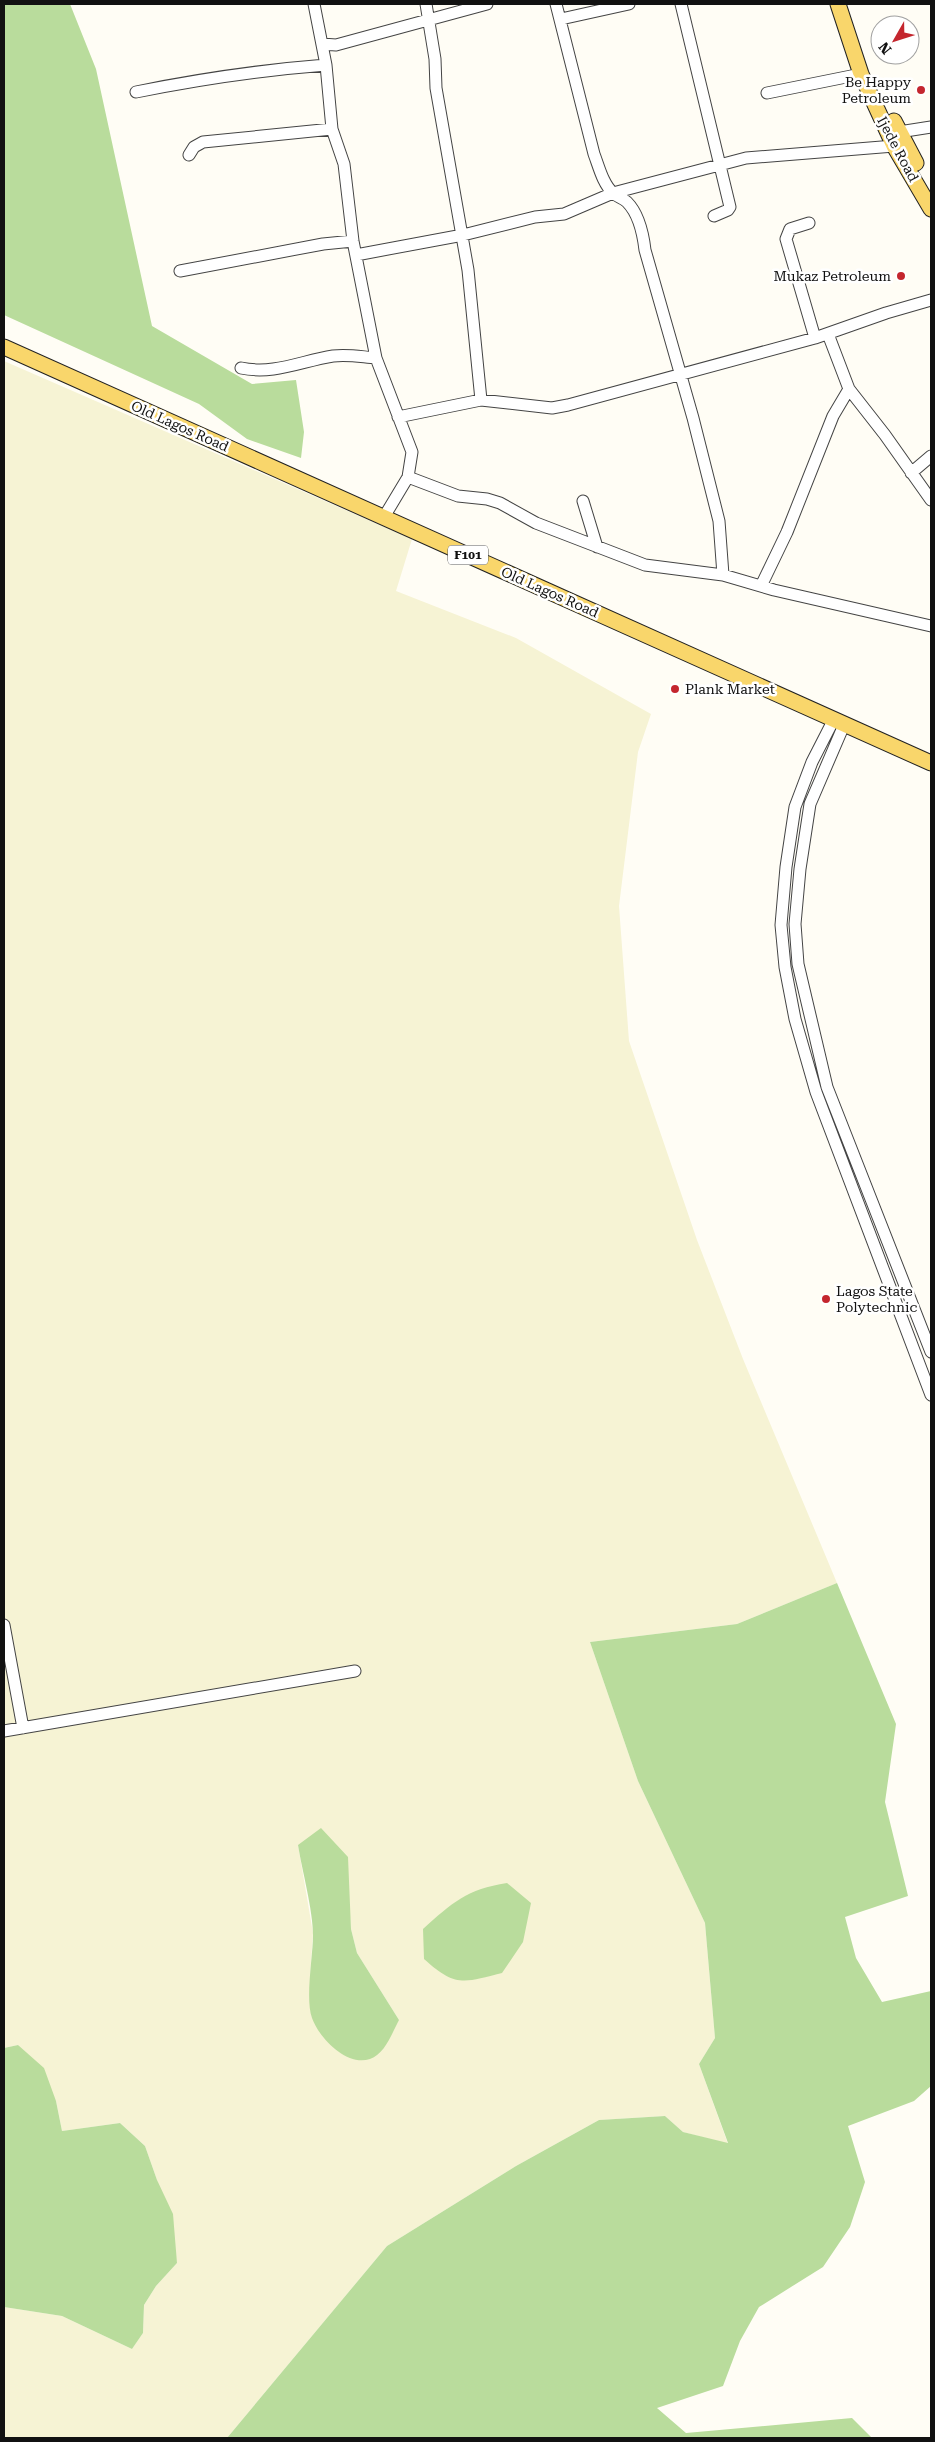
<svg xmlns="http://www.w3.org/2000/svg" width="935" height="2442" viewBox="0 0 935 2442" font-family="'Roboto Serif',serif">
<rect width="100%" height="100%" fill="#fffdf5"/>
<path fill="#f6f3d4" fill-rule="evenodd" d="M4,361L412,539L396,591L516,638L651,714L638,752L619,906L629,1041L697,1240L743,1359L837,1583L737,1624L590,1642L638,1781L705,1923L715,2038L699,2064L728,2144L683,2132L665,2116L599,2120L516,2166L387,2246L227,2438H4V2307L62,2316L132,2349L143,2333L144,2305L156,2286L177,2263L157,2180L145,2146L120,2123L62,2131L56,2101L18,2045L4,2048ZM298,1845L349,1905L351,1929L357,1953L399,2020L312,2018L310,1978L313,1933Z"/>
<path fill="#b9dc9c" d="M4,4H70L96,69L152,326L252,384L296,380L304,432L301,458L247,439L199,404L4,315Z
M837,1583L896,1724L885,1802L908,1896L845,1917L856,1958L882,2002L931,1991V2086L914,2101L848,2126L865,2182L850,2227L823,2267L759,2307L740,2341L723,2386L657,2408L686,2433L852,2418L872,2438H227L387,2246L516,2166L599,2120L665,2116L683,2132L728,2143L699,2064L715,2038L705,1923L638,1781L590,1642L737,1624Z
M321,1828L348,1857L351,1929L357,1953L399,2020C392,2033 385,2054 370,2059C347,2067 319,2038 312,2018C305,1999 313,1956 313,1935C313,1910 302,1870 298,1845Z
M507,1883L531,1903L523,1942L502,1973C463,1983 455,1987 424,1959L423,1929C452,1903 467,1889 507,1883Z
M18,2045L44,2068L56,2101L62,2131L120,2123L145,2146L157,2180L173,2214L177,2263L156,2286L144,2305L143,2333L132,2349L62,2316L4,2307V2048Z"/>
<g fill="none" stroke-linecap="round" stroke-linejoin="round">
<defs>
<path id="minor" d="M314,4L326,65L332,129L344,164L353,241L376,358L412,452L408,477L384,517
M426,4L435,59L436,88L468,270L481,400
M556,4L594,154C599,167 603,184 613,193C617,197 623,198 627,202C639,214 643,233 645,250L693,418L719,521L723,575
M681,4L730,207L728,210L714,216
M561,19L629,4
M322,44L336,45L487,4
M136,92C200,79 262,70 326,65
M767,93L861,74
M899,132L931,127
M189,155L194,147L203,142L332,129
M809,223L790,229L786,239L815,338
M356,255L463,235L535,217L564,214L613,193L746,158L894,146
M180,271L323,244L353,241
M828,334L849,389L885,435L931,500
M241,368C274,375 301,361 333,356C348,354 362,357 376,358
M398,417L481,400L552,408L568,405L815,338L886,313L931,300
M911,473L931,456
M408,477L458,496L487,499L500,503L536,523L645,565L723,575L774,590L931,626
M583,501L597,547
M761,586L787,532L833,416L849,389
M834,719L812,762L795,807L786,867L781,925L785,967L795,1019L816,1092L931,1395
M844,725L810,804L800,869L795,924L798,964L827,1087L931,1352
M4,1625L23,1728
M4,1731L355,1671"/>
<path id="major" d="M838,4L861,74L894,146L931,209
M894,121L916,163
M4,347L931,763"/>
</defs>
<use href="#minor" stroke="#444" stroke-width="13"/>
<use href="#major" stroke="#222" stroke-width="17"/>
<use href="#minor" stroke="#fff" stroke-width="11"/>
<use href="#major" stroke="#f9d66b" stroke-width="15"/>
</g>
<g fill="#c4262e" stroke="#fff" stroke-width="2">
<circle cx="921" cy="90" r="5"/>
<circle cx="901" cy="276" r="5"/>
<circle cx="675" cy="689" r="5"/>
<circle cx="826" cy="1299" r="5"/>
</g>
<g text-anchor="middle" stroke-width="5" stroke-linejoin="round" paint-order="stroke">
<rect fill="#fff" stroke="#585858" stroke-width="1" x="448" y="545.5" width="40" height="19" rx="4"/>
<g font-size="12" font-weight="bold" fill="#111">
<text x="468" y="559">F101</text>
</g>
<g font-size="14" fill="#111" stroke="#fff" text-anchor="end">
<text x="911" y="87">Be Happy<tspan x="911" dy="16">Petroleum</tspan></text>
<text x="891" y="281">Mukaz Petroleum</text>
<text x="685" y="694" text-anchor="start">Plank Market</text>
<text x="836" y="1296" text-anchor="start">Lagos State<tspan x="836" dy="16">Polytechnic</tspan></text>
</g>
<g font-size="14" fill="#111" stroke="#fff">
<text transform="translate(898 149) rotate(62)" y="5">Ijede Road</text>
<text transform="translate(180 426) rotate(24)" y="5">Old Lagos Road</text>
<text transform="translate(550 592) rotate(24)" y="5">Old Lagos Road</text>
</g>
</g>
<rect width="935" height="2442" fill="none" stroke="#111111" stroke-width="10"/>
<g transform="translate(895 40) rotate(231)"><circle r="24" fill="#ffffff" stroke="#a0a0a0"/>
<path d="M0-4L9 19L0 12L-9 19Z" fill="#c4262e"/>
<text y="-8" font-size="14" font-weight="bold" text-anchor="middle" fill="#111111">N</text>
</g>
</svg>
